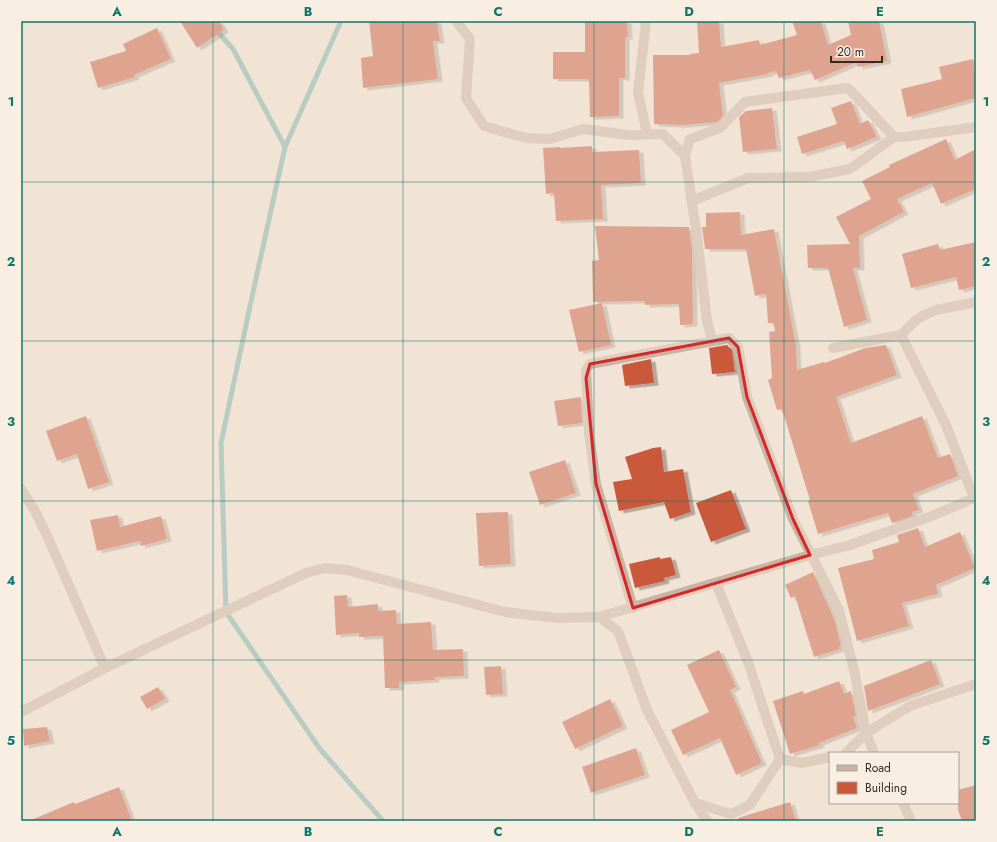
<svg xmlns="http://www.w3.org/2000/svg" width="997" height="842" viewBox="0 0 997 842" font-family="Jost,sans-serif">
<defs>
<filter id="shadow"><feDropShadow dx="4.5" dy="2.5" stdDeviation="0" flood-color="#0004"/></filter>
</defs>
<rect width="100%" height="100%" fill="#f1e4d6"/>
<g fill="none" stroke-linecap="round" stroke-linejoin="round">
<path stroke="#74afaf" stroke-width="5" d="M208,21L233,49L285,147L255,283L221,443L226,612L320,749L383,821
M285,147L341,21"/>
</g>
<path fill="#ca593b" filter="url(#shadow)" d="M180,21H219L224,30L197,48Z
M369,21H437L440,41H433L438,79L363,88L361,58L373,56Z
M585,21H627L628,37H625V78H619V116L590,117L589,79H553V52H585Z
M697,21H719L721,47L759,40L760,45L797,35L792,21H821L828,45L851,35L848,21H879L887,61L858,67L857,62L815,80L810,70L779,78L776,71L768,73V74L719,83L723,116L717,122L683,125L654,124L653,55H690V54L699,53Z
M157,28L171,59L134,75L135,77L98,88L90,62L126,51L123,44Z
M973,59L976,71V98L907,117L901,89L942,79L939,67Z
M851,101L860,124L868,120L877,137L847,149L844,141L802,154L797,137L837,124L831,108Z
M772,108L777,149L743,152L739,117L746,111Z
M946,139L955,160L976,149V189L941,204L932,183L897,199L904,212L859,236L860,268H853L867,320L844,327L828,268H808L807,245L850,244L836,217L871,199L862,181L890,167L889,165Z
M592,146V152L639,150L641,183L601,185L603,219L556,221L554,193L546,194L543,148L560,147V148Z
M740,212L741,235L774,229L796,346L797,370L824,362L825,363L865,348L886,345L897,375L836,397L851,443L922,416L938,458L950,454L958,476L913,494L919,510L912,512L913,516L892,523L888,513L818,534L808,501L810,500L782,409L777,410L768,380L772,378L769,332L775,331L774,323H768L766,294L755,296L746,249H705L702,227H706V213Z
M595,226L689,227L692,250L693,324L680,325L679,304L645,305V301L593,302L592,261L599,260Z
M976,242V286L959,290L956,277L911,288L902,254L938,244L940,250Z
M602,303L611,345L579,352L569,310Z
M727,345L732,350L735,372L712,374L709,348Z
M651,359L654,383L625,386L622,365Z
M581,397L582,423L558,426L554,401Z
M86,416L109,482L88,489L77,454L57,461L46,431Z
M661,447L664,472L683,469L691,512L670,519L664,502L619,511L613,482L632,479L625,457L653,448Z
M565,460L576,493L540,505L529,472Z
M731,490L746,529L711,542L696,503Z
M508,512L511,564L479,566L476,513Z
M118,515L120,527L161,516L167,539L141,546L140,541L97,551L90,520Z
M918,528L925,547L960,532L975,568L936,585L938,594L902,603L909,626L857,641L838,568L874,559L872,550L899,542L897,535Z
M660,557V559L671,557L676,575L664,578L665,581L635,588L629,564Z
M813,572L835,621L841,646L839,647L840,649L814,657L795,596L791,598L785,585Z
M347,595L348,607L378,604V611L396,610L397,624L431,622L433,650L463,649L464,676L435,677V680L399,682V688H385L383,636L359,637V633L336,635L334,596Z
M719,650L736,687L730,690L762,763L736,775L720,738L683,755L671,730L709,712L687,665Z
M931,660L940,684L868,711L864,686Z
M501,666L503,694L486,695L484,667Z
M839,681L844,694L851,691L856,716L853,717L857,728L819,743L820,745L790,754L773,701L803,691L804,694Z
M158,687L165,699L147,709L140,697Z
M610,699L623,726L575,749L562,722Z
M47,727L50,741L24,746L23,729Z
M636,748L645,775L591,793L582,767Z
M976,785V821H962L958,810V790Z
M119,787L132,821H29L74,802L75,804Z
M790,802L796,821H739L738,818Z"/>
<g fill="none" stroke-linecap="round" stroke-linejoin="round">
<path stroke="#c9b3a2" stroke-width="10" d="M456,21L470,39L466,98L484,126L526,138L550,139L583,129L628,135L663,134L685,156
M646,21L638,92L647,134
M692,201L748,178L809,177L850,169L894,137
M901,335L946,425L974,498
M712,340L707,321L697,236L685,156L690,139L720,128L745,102L847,88L851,91L894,137H904L976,127
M833,348L901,335L915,321L924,315L936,310L976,302
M21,489L35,511L49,540L105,668
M633,608L596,484L589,434L586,370L590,364L729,338L738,347L747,397L793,519L839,610L854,670L866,733L874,753
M599,617L618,631L647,710L695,803L707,821
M21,712L105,668L306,573L325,568L347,570L505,612L557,618L599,617L810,555L850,545L932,516L976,497
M846,753L866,733L910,706L976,684
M780,759L802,763L830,757
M695,803L731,814L750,805L780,759L748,662L716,583
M903,803L911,821"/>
</g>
<path d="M0 0H997V842H0ZM729,338L738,347L747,397L793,519L810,555L633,608L596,484L586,378L590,364Z" fill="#f1e4d6" fill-opacity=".55" fill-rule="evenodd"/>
<path fill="none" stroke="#d62828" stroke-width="3" stroke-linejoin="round" d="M729,338L738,347L747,397L793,519L810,555L633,608L596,484L586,378L590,364Z"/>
<path fill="none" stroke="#0f766e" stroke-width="1" stroke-opacity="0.55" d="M213,21V821M403,21V821M594,21V821M784,21V821M21,182H976M21,341H976M21,501H976M21,660H976"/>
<rect width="997" height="842" fill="none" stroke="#f9eee2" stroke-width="44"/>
<rect x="829" y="752" width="130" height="52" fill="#f9eee2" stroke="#aa9f96"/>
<rect x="837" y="765" width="20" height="6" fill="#c9b3a2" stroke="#aa9f96"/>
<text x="865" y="772" font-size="12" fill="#342925">Road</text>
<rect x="837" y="782" width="20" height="12" fill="#ca593b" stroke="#aa9f96"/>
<text x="865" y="792" font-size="12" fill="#342925">Building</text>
<path d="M831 56v6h51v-6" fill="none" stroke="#342925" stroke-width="2"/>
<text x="837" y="56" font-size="12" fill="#342925" stroke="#f9eee2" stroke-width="3" paint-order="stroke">20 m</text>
<rect x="22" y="22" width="953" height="798" fill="none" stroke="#0f766e" stroke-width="1.5"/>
<g font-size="13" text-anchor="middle" font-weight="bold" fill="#0f766e">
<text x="117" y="16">A</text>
<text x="308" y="16">B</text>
<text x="498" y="16">C</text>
<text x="689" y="16">D</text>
<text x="880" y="16">E</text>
<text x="11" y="106">1</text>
<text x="986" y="106">1</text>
<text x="11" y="266">2</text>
<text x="986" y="266">2</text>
<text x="11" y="426">3</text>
<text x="986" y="426">3</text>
<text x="11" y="585">4</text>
<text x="986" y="585">4</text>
<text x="11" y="745">5</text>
<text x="986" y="745">5</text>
<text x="117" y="836">A</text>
<text x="308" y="836">B</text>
<text x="498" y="836">C</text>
<text x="689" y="836">D</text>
<text x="880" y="836">E</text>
</g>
</svg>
